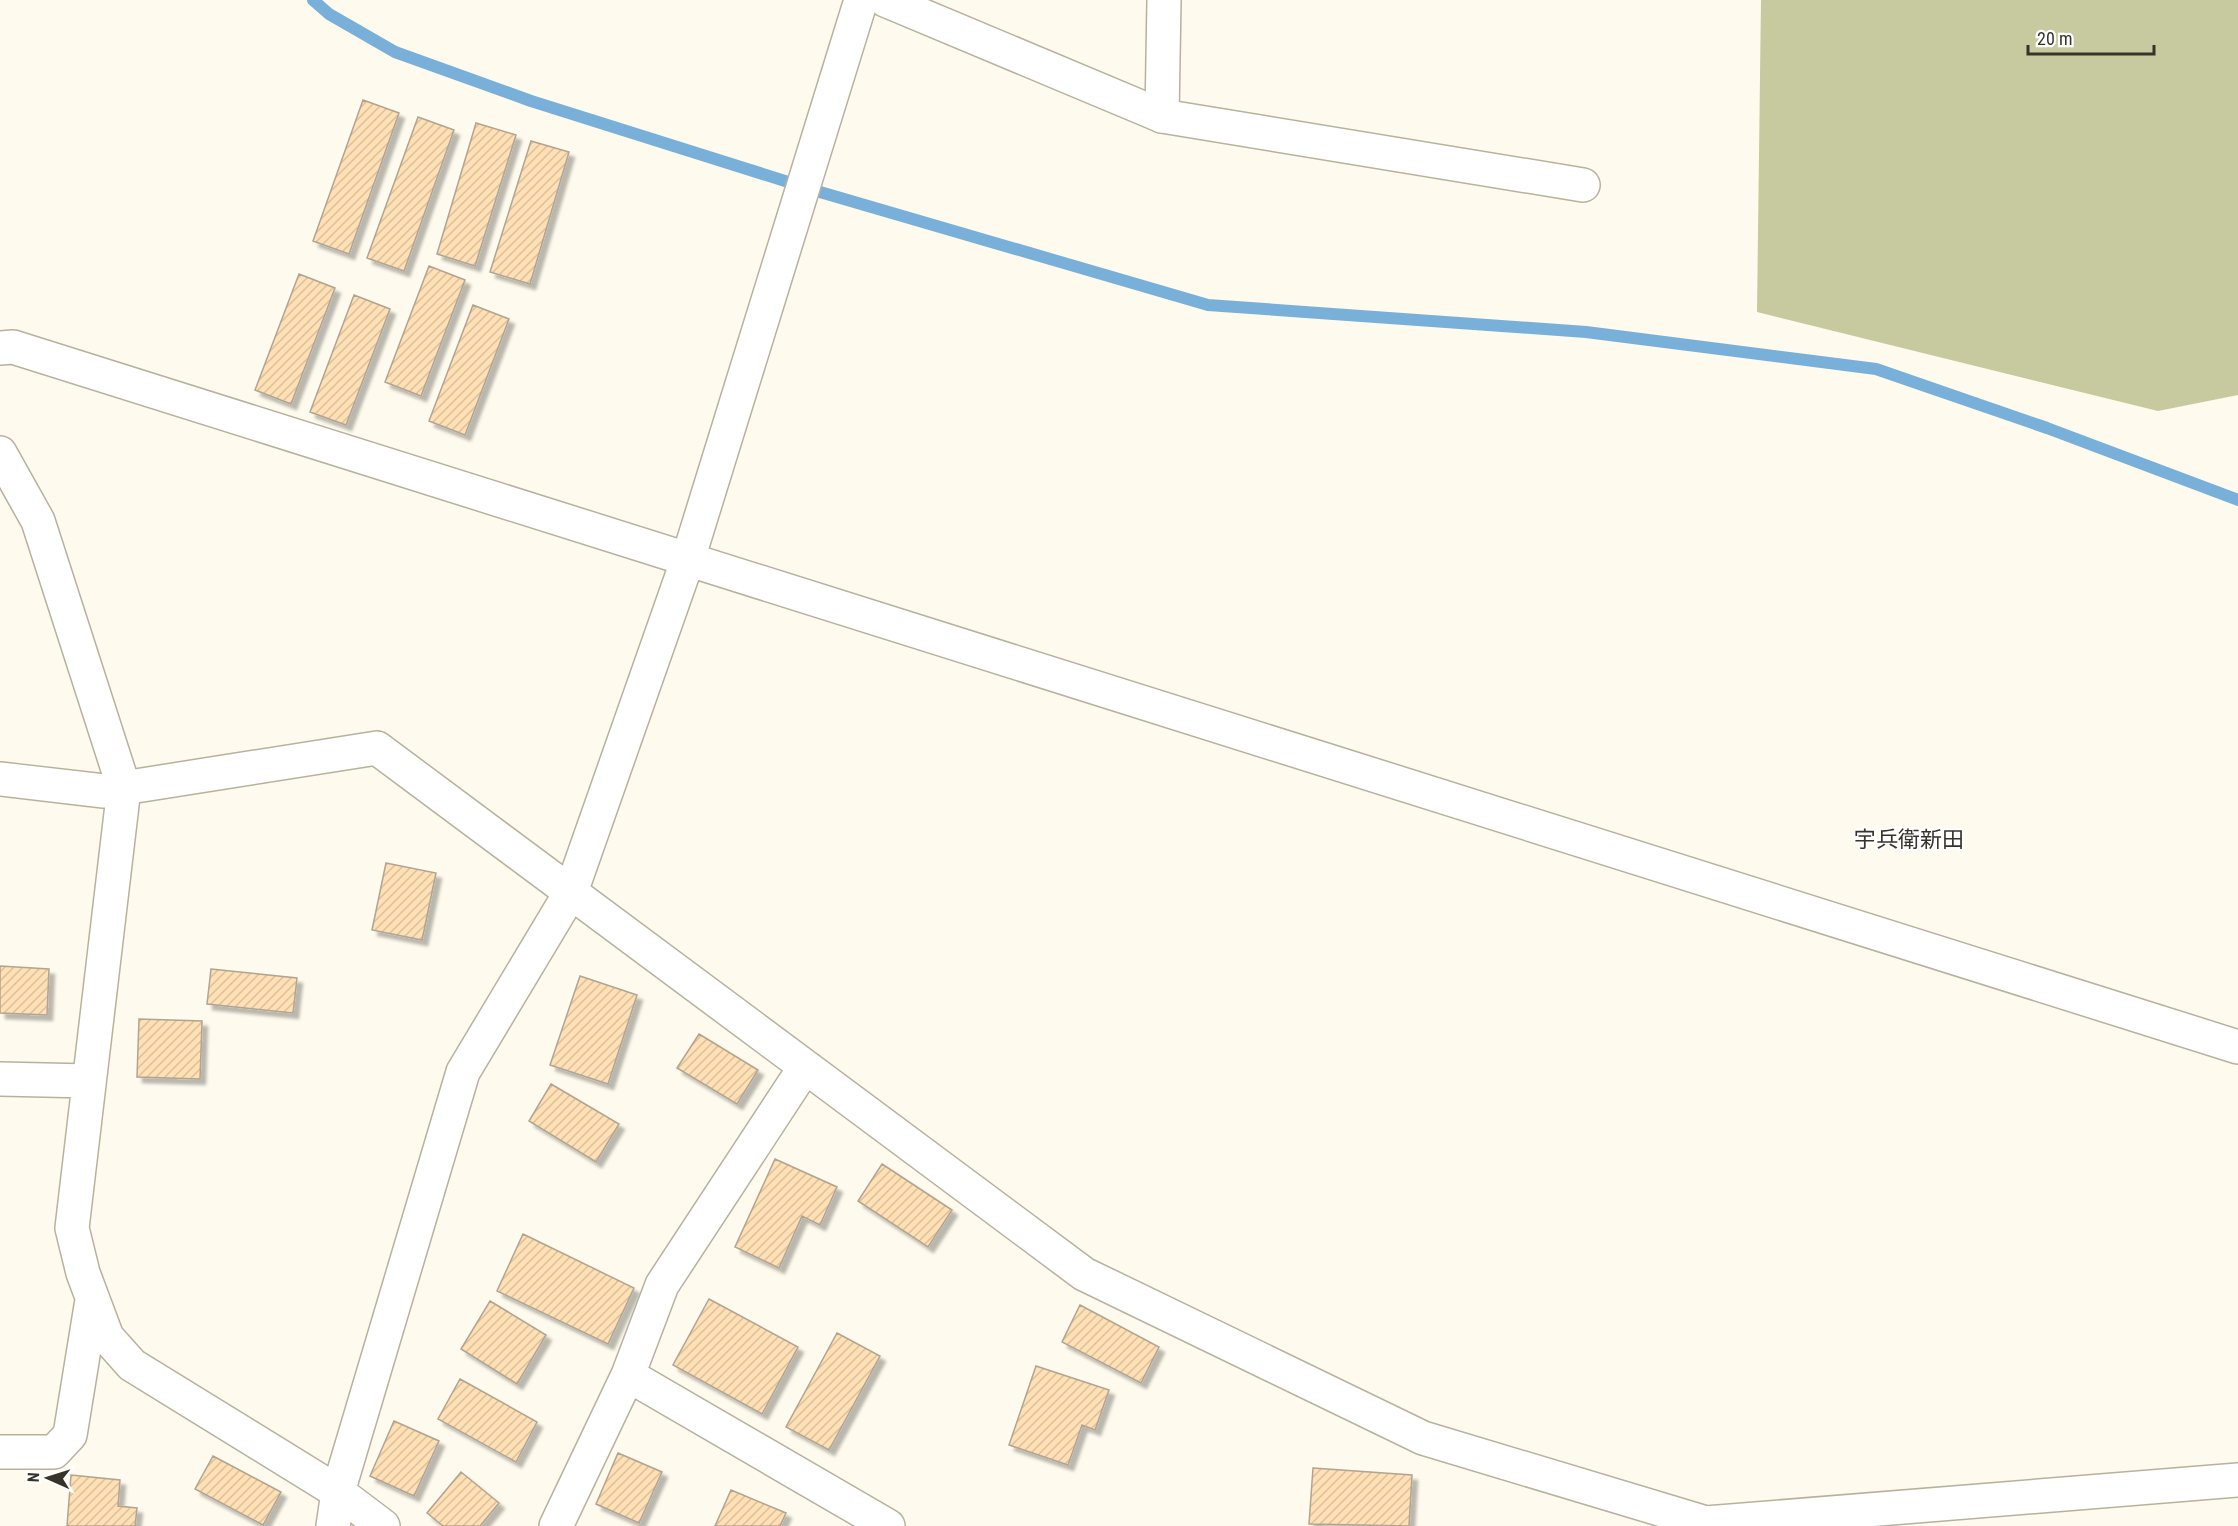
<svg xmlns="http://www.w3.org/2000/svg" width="2238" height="1526" viewBox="0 0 2238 1526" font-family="'Roboto Condensed','Noto Sans JP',sans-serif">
<defs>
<pattern id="building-hatch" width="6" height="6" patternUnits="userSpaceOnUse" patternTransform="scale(1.5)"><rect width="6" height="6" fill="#ffdfb4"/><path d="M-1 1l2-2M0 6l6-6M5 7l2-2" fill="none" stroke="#dbc09b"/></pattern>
<filter id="shadow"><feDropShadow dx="5.5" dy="5.5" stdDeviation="1.5" flood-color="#0004"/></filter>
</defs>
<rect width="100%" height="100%" fill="#fefaed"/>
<path fill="#c6ca9e" d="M1761,0H2238V395L2158,411L1757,312Z"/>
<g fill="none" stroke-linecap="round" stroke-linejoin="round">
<path stroke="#79b0d9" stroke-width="12" d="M313,0L329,14L395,52L531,101L820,192L1208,305L1586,332L1876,369L2047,428L2238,500"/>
</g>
<path fill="url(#building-hatch)" stroke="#b1a492" stroke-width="1.5" filter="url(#shadow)" d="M363,100L399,113L349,254L313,241Z
M418,117L454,130L404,271L367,258Z
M476,123L516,135L475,266L437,254Z
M531,141L569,152L530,284L490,272Z
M429,266L465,280L421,396L385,382Z
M299,274L335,288L291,404L255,390Z
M354,295L390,309L346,425L310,412Z
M473,305L509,319L465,435L429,421Z
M386,863L436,873L422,940L372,930Z
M0,966L49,969L47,1015L0,1013Z
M211,969L297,978L293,1013L207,1004Z
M580,976L637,995L608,1084L550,1065Z
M139,1019L202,1021L200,1079L137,1077Z
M699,1034L758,1070L737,1104L677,1068Z
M551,1084L619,1124L596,1162L529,1121Z
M775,1159L837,1187L820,1225L802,1216L779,1268L735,1247Z
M882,1164L952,1210L928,1247L858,1201Z
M523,1234L634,1288L608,1344L497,1291Z
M709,1299L798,1347L762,1414L673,1365Z
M490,1301L546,1335L517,1384L461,1349Z
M1080,1305L1159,1347L1141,1383L1062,1342Z
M837,1333L880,1356L829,1450L786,1427Z
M1036,1366L1109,1390L1095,1430L1082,1425L1068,1465L1009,1445Z
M460,1379L537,1422L516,1462L438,1419Z
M394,1421L439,1441L414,1496L370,1476Z
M618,1453L662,1472L639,1523L596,1504Z
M213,1456L281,1492L263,1525L195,1489Z
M1313,1468L1412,1475L1409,1526L1309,1524Z
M461,1472L499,1503L480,1526H443L427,1513Z
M71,1475L120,1480L118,1506L137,1508L135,1526H67Z
M731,1490L786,1513L780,1526H715Z"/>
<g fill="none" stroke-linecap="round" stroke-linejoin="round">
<defs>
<path id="minor" d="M1162,116L1164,0
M0,348L13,347L2238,1047
M0,453L38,521L124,788L72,1228L83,1273L107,1337L132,1365L338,1492L383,1526
M0,779L104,791L377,748L1084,1274L1423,1438L1706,1523L2238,1480
M0,1079L89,1081
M628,1375L888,1526
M0,1452H54L70,1435L92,1300
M333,1526L338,1492L463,1072L571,892L688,559L861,0
M556,1526L628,1375L662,1285L805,1067"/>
<path id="tertiary" d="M885,0L1162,116L1583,185"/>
</defs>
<use href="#minor" stroke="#b8b19d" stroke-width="36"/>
<use href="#tertiary" stroke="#b8b19d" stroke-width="36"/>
<use href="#minor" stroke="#fff" stroke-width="33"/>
<use href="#tertiary" stroke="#fff" stroke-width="33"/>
</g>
<g text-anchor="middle" stroke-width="4.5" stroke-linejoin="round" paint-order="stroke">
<g font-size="22" fill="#36332b" stroke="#fff">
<text x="1909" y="847">宇兵衛新田</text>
</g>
</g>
<g transform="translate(48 1478) rotate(273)" stroke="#ffffff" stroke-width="4.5" paint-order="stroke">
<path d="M0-4.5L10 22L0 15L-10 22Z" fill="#36332b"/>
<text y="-9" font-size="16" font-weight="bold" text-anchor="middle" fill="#36332b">N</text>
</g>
<path d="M2028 45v9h126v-9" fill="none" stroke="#36332b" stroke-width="3"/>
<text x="2037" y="45" font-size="18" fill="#36332b" stroke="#ffffff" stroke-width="4.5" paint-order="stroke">20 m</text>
</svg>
